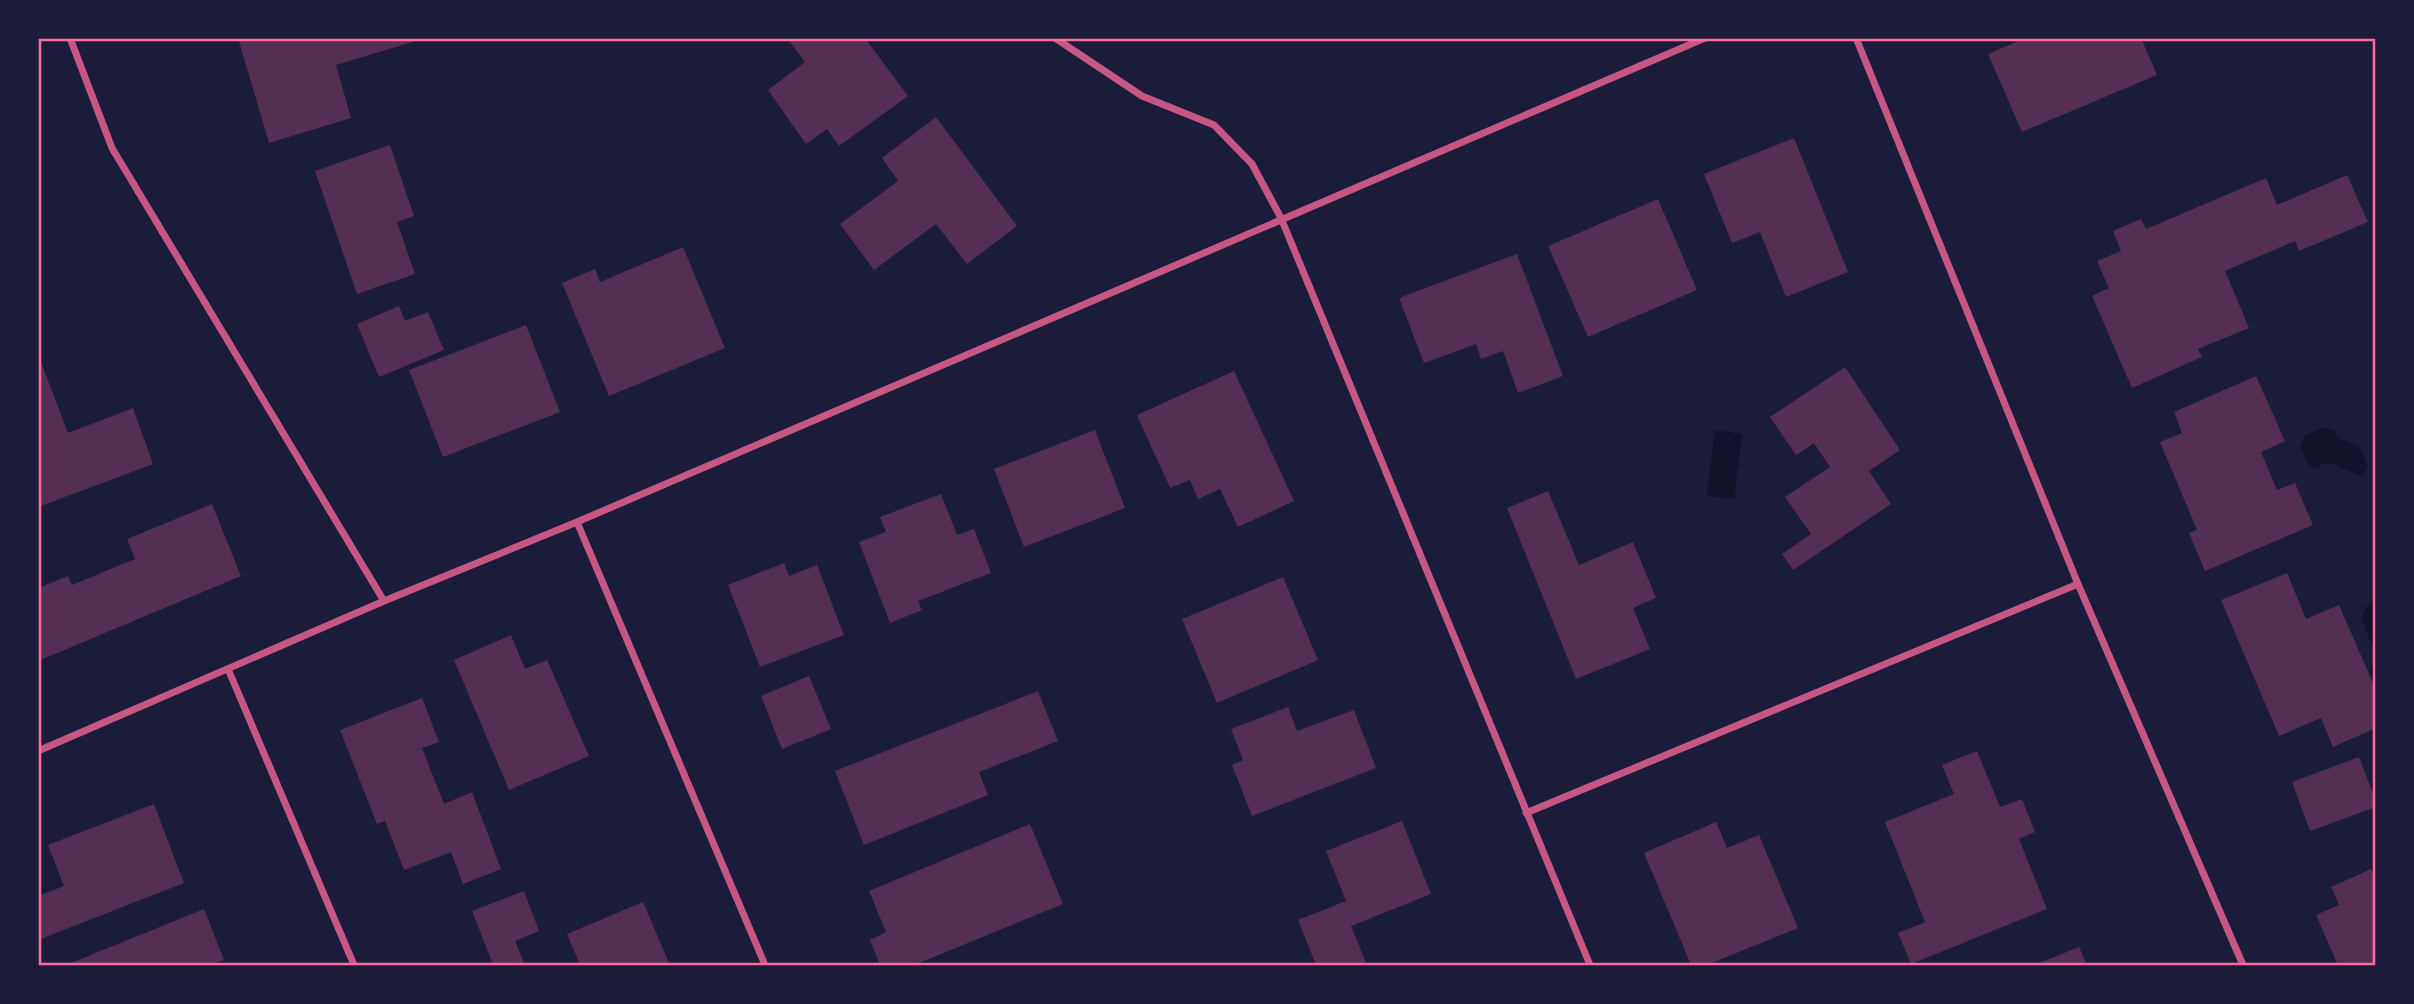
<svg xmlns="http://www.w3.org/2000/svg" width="2414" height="1004" viewBox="0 0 2414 1004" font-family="Roboto,sans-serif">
<rect width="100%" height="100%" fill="#1b1b3a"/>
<path fill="#12122b" d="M2324,428L2334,430L2338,438L2359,446L2368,467L2361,476L2328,462L2316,468L2308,465L2300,445L2305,435Z
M1715,430L1742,434L1734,499L1707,496Z
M2375,601H2376L2375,674L2371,673C2371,665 2375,658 2374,650C2370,634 2350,613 2375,601Z"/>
<path fill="#542f53" d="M238,38H421L422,39L336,65L351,118L269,143Z
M787,38H865L908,96L839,146L827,129L806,144L768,90L805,62Z
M2025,38H2141L2157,75L2022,132L1988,54Z
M936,117L1017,226L967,264L936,224L874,270L840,224L898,181L882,158Z
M1794,138L1848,272L1786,297L1760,232L1732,243L1704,174Z
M390,145L414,216L397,222L415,274L357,294L315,171Z
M2347,175L2368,222L2299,251L2295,241L2225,271L2249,328L2198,349L2202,357L2132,388L2092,296L2109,288L2097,261L2121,251L2113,231L2141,219L2146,229L2266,178L2277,205Z
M1658,199L1697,290L1588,337L1548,246Z
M683,247L725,348L609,396L562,283L595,269L600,282Z
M1517,254L1563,376L1518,393L1503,351L1481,359L1476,344L1424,363L1399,298Z
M399,306L405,321L428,312L444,350L379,377L357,324Z
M526,325L560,412L443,457L409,370Z
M41,362L68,433L133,408L153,464L38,507V363Z
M1845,367L1900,450L1869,471L1891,504L1793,570L1782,554L1811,534L1785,497L1830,467L1814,443L1796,455L1770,417Z
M1234,371L1294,501L1238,527L1220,489L1198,499L1190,480L1170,488L1137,415Z
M2256,376L2285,441L2261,452L2277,490L2295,483L2313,525L2205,571L2189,533L2197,530L2160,442L2182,433L2174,412Z
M1095,430L1125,508L1024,547L994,469Z
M1548,491L1579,565L1633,542L1656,598L1633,608L1650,649L1576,679L1507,508Z
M941,494L957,535L974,529L991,573L918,601L922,610L890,623L859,542L886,532L880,517Z
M212,504L241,576L38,661V588L68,576L72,585L135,559L127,539Z
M784,563L789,576L817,565L844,635L760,667L728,585Z
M2287,573L2306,619L2339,605L2376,690V728L2333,747L2321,718L2279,736L2221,600Z
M1283,577L1318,660L1217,703L1182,619Z
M511,635L525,669L547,660L589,756L509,790L454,660Z
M809,676L831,729L782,749L761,696Z
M1038,691L1058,741L979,772L988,795L864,845L835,771Z
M422,698L439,742L422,748L444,804L472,792L501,869L463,884L451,852L404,870L385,821L377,824L340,730Z
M1288,707L1297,731L1354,710L1376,768L1252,816L1232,765L1243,760L1231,729Z
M1977,751L2000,807L2022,799L2035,832L2019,839L2047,909L1911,964L1898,933L1925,922L1885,822L1954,794L1942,765Z
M2359,757L2376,801V807L2310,831L2292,782Z
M154,804L184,883L38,940V896L64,886L48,845Z
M1402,821L1431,894L1351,926L1367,965H1316L1298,920L1346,901L1326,851Z
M1716,822L1727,848L1759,835L1798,928L1707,965H1691L1644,853Z
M1030,824L1063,904L914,965H880L870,940L886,932L869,891Z
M2371,869L2376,880V965H2338L2316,915L2339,905L2331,887Z
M524,891L539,931L515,941L525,965H483L492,962L472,911Z
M643,902L670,965H580L567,934Z
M204,909L224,960L209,965H66Z
M2079,947L2087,965H2035Z"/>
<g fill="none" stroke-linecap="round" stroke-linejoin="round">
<path stroke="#c65784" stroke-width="7" d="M70,38L112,148L384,601
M1055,38L1142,96L1214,125L1252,164L1281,218L1590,965
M1856,38L2078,584L2243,965
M577,522L765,965
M228,669L354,965
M38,751L384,601L577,522L1705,38
M1526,813L2078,584"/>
</g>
<rect width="2414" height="1004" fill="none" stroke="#1b1b3a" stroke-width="80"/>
<rect x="40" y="40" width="2334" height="924" fill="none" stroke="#ff6b9d" stroke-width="2.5"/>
</svg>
